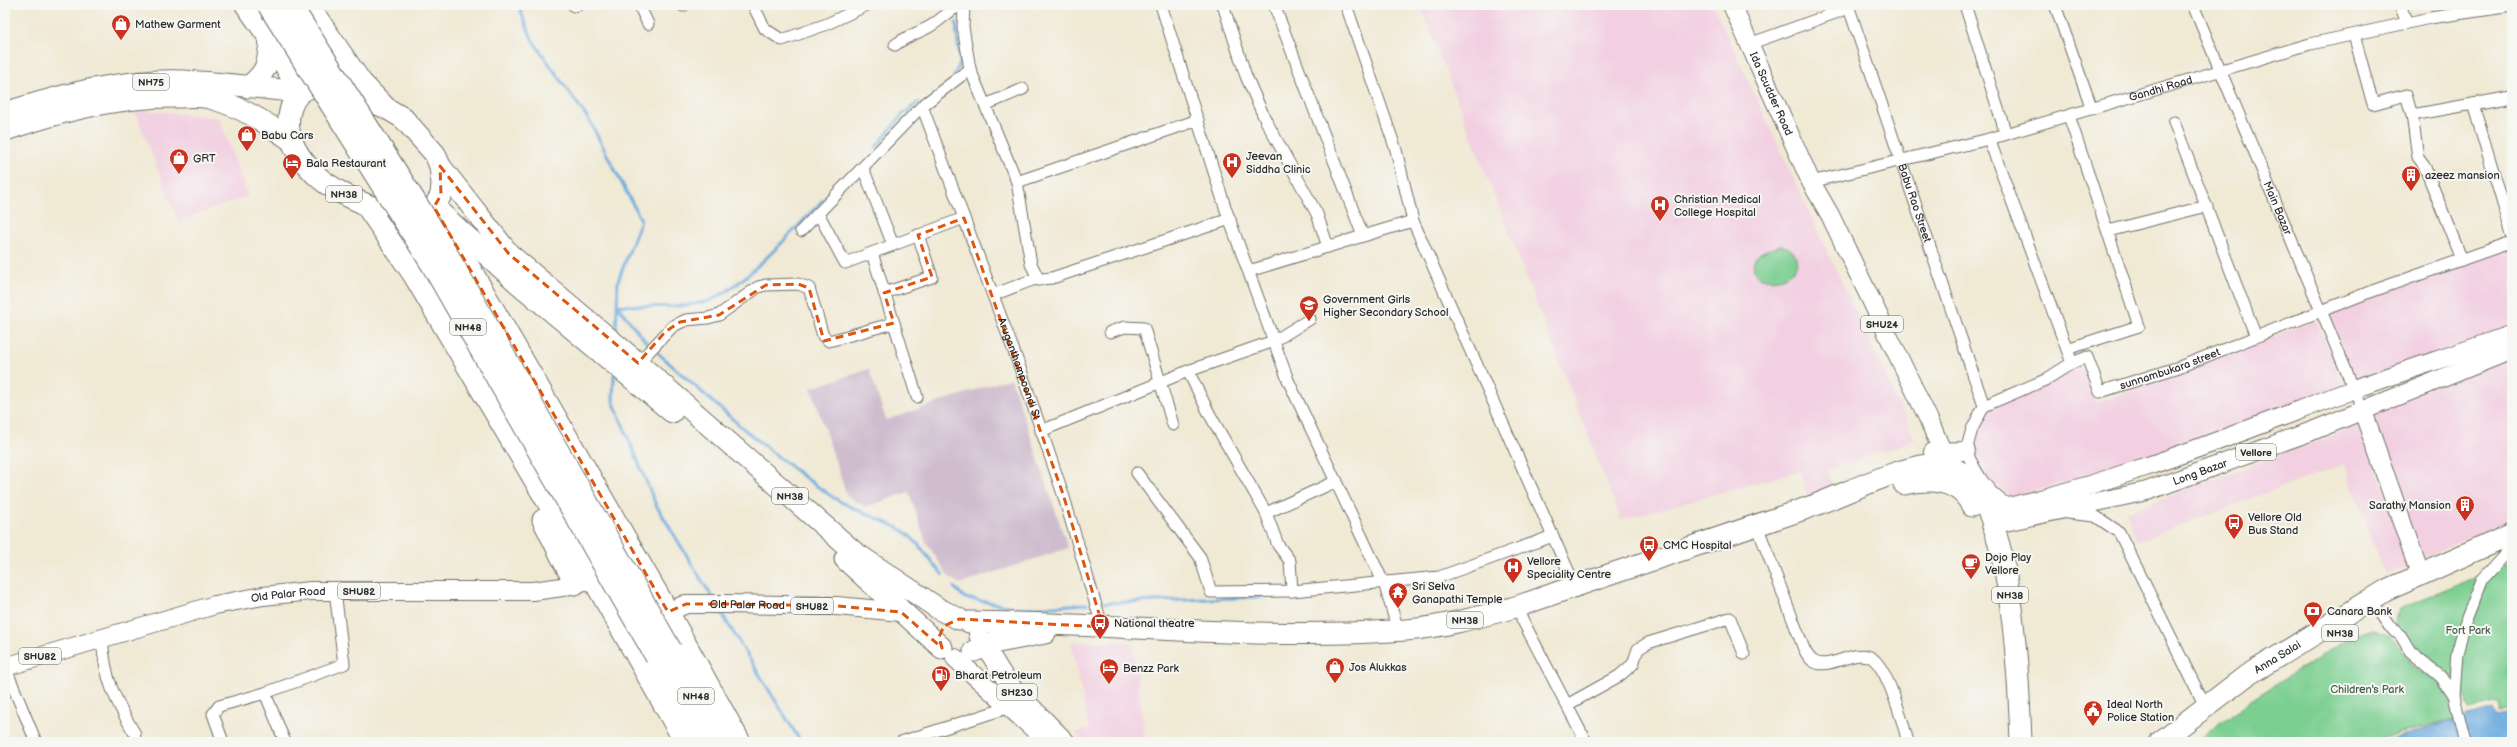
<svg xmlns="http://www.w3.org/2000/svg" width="2517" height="747" viewBox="0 0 2517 747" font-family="'Balsamiq Sans',sans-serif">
<rect width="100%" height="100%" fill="#f6f6f2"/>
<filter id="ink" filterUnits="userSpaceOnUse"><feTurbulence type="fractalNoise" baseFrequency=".025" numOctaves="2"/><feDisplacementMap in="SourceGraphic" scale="8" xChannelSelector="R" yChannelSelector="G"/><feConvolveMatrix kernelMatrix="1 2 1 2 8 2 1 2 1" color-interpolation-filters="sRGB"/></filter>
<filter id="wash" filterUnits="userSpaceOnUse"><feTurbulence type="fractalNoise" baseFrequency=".012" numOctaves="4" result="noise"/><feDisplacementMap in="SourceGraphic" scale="16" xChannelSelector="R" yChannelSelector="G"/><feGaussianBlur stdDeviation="0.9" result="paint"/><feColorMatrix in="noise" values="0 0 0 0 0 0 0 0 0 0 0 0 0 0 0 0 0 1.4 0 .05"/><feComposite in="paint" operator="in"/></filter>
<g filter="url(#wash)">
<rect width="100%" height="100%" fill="#f0e9d4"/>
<path fill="#f2cfe1" d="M1420,5H1713L1915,440L1827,470L1834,493L1808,500L1800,471L1621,520Z
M134,109L219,118L248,196L178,221Z
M2512,246V328L2355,382L2328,313Z
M2316,320L2344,386L2131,465L2010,497L1988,478L1975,450L1988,410L2083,365L2096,402L2162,380Z
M2512,354V519L2419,559L2368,413Z
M2360,425L2412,565L2385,575L2344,464L2138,541L2127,512Z
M1071,642H1133L1145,738L1135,742H1082L1076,733L1089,728Z"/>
<path fill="#cfbdcf" d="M869,369L886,420L1011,378L1068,548L960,584L948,576L926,542L909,492L866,507L847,496L811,388Z"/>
<path fill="#7ccf91" stroke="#547d5e" d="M1781,246C1793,246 1802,260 1793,271C1784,281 1761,284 1754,271C1750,252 1767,250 1781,246Z
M2512,563V709L2499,712V702L2470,709L2463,688L2440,666L2413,646L2395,624V616L2399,609Z
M2372,629L2391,635L2414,667L2436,679L2450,697L2457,719L2376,739V742H2196L2251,700L2352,636Z"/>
<path fill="#6cabdf" stroke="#4c6b85" d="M2493,709L2496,716L2512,713V742H2380Z"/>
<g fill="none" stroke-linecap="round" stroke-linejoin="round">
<path stroke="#6cabdf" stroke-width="3" d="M518,5L533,41L589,120L641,220L618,281L616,334
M954,76L960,63L956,23
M876,147L902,115L919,102
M617,305C646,306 676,309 705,302C739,293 796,227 823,200
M617,305L646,342
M658,353C714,403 769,454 831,496C853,511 881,518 902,530C919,541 929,561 943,575
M614,375L613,401L656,505L712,597
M954,587L965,598L1020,608L1087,604
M1104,603L1262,597
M720,611L801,742"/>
</g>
</g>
<g filter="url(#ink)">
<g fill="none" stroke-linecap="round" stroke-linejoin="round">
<defs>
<g id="street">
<path d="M639,5L648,24"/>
<path d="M682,5L683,6"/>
<path d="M753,5L765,29L782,40L827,24L867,5"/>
<path d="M1161,5L1226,210L1288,380L1385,586L1399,634"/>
<path d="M1223,5L1246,76L1265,119L1317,214L1328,247"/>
<path d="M1274,5L1363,236L1413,221"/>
<path d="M1346,5L1396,150L1413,221L1575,586"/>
<path d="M1965,5L2006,134"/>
<path d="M2055,5L2092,109"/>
<path id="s1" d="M2193,5L2363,411"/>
<path d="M2400,5L2407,23"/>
<path d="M574,6L578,5"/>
<path d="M2354,35L2373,104L2406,95L2412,115L2473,104"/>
<path id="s2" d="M1749,44L1849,8L1984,406L2045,380L2072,363"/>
<path d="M895,45C907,36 913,35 925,29C939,23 947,11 961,5"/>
<path d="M970,69L1017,182L1198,120"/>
<path d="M2512,97L2473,104L2512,234"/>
<path d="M985,105L1023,89"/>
<path id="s3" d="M922,106L1019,365L1063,494L1103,629"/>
<path d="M2412,115L2418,157L2424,165L2462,260"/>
<path d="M2174,122L2256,337"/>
<path id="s4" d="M1989,139L2072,363L2087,357L2100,392L2179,367L2367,293L2512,242"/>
<path d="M863,168L893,245L964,218"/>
<path d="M1017,182L1031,264L1039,280"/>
<path id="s5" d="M1811,182L1989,139L2310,44L2430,18L2512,6"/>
<path d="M818,213L845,263L893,245"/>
<path d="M801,231L922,106L970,69L963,27L964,5"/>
<path d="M2108,231L2207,206"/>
<path d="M872,253L917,397"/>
<path d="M1249,271L1363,236"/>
<path d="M884,293L932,277L918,235"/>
<path d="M993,295L1032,280L1052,278L1230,219"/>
<path d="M1110,332L1125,327L1144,328L1173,425"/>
<path d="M2067,349L2139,326L2069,116"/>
<path d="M638,363L673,326L686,320L708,318L719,315L758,287L766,285L798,284L809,288L823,336L829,341L894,323"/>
<path d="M1188,371L1210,415L1266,513"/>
<path d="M1984,406L1972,429L1966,451C1976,473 1990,498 2014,507"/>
<path d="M1041,431L1188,371L1274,341L1310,319"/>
<path d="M1137,473L1200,557L1211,592L1292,591L1439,577L1553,536"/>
<path d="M2067,513L2095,516L2119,532L2206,708"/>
<path d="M1761,536L1804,649C1806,653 1809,658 1813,661C1828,672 1855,647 1872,658C1888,669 1903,723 1908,742"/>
<path d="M1292,591L1290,561L1278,545L1266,513L1337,481"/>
<path d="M2378,610L2389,626L2401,636L2410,651L2441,677L2454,696"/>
<path d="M1522,619L1586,742"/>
<path d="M102,638C105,680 114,698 135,734"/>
<path d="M8,674L36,742"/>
<path d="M265,693L285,742"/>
<path d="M1567,705L1619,676L1633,664L1638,649L1648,643L1730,618L1744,654"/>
<path d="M223,742L213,714L219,706L265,693L344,664L335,591"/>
<path d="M901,742L1010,707"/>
<path d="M2465,742L2454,696L2457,653L2467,618L2482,580L2509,550"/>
</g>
<g id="primary">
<path id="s6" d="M1732,5L1811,182L1830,215L1929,420L1953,477"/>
<path d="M2363,411L2420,574"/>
<path d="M1933,452L1966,451"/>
<path d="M1987,512C2115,484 2230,436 2352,390C2405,370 2459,354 2512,334"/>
<path id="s7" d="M1991,525L2147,491L2312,431L2512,350"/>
<path id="s8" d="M668,612L686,604H724L837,606L901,612"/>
<path d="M978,635L1008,683L1066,742"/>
<path d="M955,658L1048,742"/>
<path id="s9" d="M5,667L215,605L263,596L311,591H533L562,587L588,580"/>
</g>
<g id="highway">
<path d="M246,5L270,39L300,92"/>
<path d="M308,5L361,82L386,108L403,118L435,154L440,166L442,184L441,195L434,207L421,211"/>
<path d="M248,87C268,71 268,64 270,39"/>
<path d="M5,113C62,95 124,78 184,81C223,83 261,88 300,92"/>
<path d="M5,130C61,111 115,97 174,97C185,97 199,95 210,98C240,106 265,122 291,140"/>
<path d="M440,166L509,254L632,358L854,552L939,609L959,619"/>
<path d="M365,204L413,274L593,579L685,742"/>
<path d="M434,207L519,284L672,412"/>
<path d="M377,209C355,200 331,190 314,173C305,164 296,153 292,141C284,122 290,89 314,87C338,84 364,98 386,108"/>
<path d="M445,225L668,612L740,742"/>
<path d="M1904,484C1930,478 1959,479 1972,506"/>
<path d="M543,520L575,584"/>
<path d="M845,559L942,648"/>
<path d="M969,622C1115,623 1260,641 1406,630C1444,627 1482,616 1519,606C1614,572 1711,541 1807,508C1849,493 1891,469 1935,464C1943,464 1954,468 1960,472C2013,508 2019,682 2021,742"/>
<path d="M671,650L722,742"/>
<path d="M974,651L993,643L1045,633"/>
<path d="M656,657L701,742"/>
<path id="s10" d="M2160,742L2246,676L2385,591L2512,534"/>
</g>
</defs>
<use href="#street" stroke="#706e66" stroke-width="13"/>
<use href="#primary" stroke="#706e66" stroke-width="20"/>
<use href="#highway" stroke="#706e66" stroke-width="23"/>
<use href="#street" stroke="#fff" stroke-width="11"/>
<use href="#primary" stroke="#fff" stroke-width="18"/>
<use href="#highway" stroke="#fff" stroke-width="21"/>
<defs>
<path id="highway-bridge" d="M268,5L432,265L656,657
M291,5L436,234L671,650"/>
</defs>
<use href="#highway-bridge" stroke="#706e66" stroke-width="23" stroke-linecap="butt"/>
<use href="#highway-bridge" stroke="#fff" stroke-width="21"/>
</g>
</g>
<path fill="none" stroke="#df570e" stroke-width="3" stroke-dasharray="8 5" stroke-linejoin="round" d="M440,166L509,254L638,363L665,332L680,322L719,315L766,285L798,284L809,288L824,341L894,323L884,293L932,277L918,235L964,218L1063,494L1103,627L959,619L944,626L939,637L942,648L901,612L837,606L724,604H686L668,612L434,207L441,195Z"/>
<defs>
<symbol id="shop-pin" viewBox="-11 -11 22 30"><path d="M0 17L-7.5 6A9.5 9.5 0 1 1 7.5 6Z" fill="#c8321e" stroke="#f6f6f2"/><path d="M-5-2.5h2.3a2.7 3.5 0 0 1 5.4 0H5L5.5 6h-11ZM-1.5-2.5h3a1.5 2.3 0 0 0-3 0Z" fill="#fff"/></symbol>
<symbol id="hospital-pin" viewBox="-11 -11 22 30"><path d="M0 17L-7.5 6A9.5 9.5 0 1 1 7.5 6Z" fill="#c8321e" stroke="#f6f6f2"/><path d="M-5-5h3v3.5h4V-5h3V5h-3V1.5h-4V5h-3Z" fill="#fff"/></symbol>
<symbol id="hotel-pin" viewBox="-11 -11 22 30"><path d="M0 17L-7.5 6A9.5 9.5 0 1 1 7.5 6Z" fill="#c8321e" stroke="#f6f6f2"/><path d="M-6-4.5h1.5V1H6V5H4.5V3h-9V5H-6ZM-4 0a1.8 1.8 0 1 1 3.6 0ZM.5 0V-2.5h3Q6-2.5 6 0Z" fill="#fff"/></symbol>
<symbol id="building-pin" viewBox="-11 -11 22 30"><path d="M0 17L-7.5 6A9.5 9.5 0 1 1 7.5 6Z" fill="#c8321e" stroke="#f6f6f2"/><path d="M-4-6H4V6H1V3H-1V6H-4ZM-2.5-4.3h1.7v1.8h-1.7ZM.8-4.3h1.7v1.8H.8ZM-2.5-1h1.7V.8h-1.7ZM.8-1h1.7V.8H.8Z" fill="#fff"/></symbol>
<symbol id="school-pin" viewBox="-11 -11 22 30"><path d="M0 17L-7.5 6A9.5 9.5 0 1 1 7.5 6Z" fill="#c8321e" stroke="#f6f6f2"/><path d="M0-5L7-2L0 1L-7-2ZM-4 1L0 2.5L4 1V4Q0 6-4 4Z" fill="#fff"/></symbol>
<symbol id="bus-pin" viewBox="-11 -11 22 30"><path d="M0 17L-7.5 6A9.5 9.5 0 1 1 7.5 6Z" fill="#c8321e" stroke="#f6f6f2"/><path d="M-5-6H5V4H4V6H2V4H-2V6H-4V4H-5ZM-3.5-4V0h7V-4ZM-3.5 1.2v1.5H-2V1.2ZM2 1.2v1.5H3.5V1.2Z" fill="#fff"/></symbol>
<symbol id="cafe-pin" viewBox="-11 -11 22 30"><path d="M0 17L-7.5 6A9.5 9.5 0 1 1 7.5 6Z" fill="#c8321e" stroke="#f6f6f2"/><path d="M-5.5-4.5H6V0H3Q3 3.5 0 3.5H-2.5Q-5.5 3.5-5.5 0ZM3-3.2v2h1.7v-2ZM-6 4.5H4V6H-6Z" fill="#fff"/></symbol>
<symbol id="temple-pin" viewBox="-11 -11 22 30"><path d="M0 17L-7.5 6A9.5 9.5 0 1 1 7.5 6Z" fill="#c8321e" stroke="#f6f6f2"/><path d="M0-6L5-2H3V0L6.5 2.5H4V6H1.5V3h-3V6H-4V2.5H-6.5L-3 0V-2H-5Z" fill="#fff"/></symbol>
<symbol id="bank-pin" viewBox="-11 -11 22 30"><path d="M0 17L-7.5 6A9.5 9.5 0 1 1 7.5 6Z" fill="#c8321e" stroke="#f6f6f2"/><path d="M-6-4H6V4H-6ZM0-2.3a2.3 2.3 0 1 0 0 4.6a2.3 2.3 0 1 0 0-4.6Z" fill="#fff"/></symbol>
<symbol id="fuel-pin" viewBox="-11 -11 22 30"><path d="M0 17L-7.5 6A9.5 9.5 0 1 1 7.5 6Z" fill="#c8321e" stroke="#f6f6f2"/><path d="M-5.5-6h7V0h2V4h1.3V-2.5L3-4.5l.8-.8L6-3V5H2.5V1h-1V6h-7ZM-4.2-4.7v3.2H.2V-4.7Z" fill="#fff"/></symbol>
<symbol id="civic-pin" viewBox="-11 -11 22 30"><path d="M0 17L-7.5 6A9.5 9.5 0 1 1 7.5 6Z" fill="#c8321e" stroke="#f6f6f2"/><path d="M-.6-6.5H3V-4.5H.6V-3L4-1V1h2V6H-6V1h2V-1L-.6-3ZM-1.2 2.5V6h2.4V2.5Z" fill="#fff"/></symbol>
</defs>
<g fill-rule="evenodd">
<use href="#shop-pin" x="110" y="13" width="22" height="30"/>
<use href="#shop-pin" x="236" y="124" width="22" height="30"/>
<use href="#shop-pin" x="168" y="147" width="22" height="30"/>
<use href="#hospital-pin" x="1221" y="151" width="22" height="30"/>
<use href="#hotel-pin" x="281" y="152" width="22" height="30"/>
<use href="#building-pin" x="2400" y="164" width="22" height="30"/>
<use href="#hospital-pin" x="1649" y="194" width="22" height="30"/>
<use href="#school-pin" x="1298" y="294" width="22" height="30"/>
<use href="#building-pin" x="2454" y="494" width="22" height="30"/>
<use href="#bus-pin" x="2223" y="512" width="22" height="30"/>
<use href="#bus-pin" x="1638" y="534" width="22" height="30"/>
<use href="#cafe-pin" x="1960" y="552" width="22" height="30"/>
<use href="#hospital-pin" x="1502" y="556" width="22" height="30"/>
<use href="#temple-pin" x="1387" y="581" width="22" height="30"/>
<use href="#bank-pin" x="2302" y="600" width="22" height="30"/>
<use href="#bus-pin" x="1089" y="612" width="22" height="30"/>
<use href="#shop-pin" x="1324" y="656" width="22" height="30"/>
<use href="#hotel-pin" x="1098" y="657" width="22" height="30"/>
<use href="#fuel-pin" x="930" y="664" width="22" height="30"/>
<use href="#civic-pin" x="2082" y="699" width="22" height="30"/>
</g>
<g text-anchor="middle" stroke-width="4" stroke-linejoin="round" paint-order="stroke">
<g fill="#f6f6f2" stroke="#686867" stroke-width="1">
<rect x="133" y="74" width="36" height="16" rx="3"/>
<rect x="326" y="186" width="36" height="16" rx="3"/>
<rect x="1861" y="316" width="42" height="16" rx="3"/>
<rect x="450" y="319" width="36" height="16" rx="3"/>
<rect x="2236" y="444" width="40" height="16" rx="3"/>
<rect x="772" y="488" width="36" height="16" rx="3"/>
<rect x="338" y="583" width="42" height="16" rx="3"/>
<rect x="1992" y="587" width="36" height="16" rx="3"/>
<rect x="791" y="598" width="42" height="16" rx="3"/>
<rect x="1447" y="612" width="36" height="16" rx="3"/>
<rect x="2322" y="625" width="36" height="16" rx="3"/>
<rect x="19" y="648" width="42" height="16" rx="3"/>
<rect x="997" y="684" width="40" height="16" rx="3"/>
<rect x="678" y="688" width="36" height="16" rx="3"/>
</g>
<g font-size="10" font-weight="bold" fill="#2b2b2b">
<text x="151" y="86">NH75</text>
<text x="344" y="198">NH38</text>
<text x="1882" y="328">SHU24</text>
<text x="468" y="331">NH48</text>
<text x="2256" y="456">Vellore</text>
<text x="790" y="500">NH38</text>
<text x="359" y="595">SHU82</text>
<text x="2010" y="599">NH38</text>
<text x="812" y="610">SHU82</text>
<text x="1465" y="624">NH38</text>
<text x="2340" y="637">NH38</text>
<text x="40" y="660">SHU82</text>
<text x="1017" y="696">SH230</text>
<text x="696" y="700">NH48</text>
</g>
<g font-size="11" fill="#2b2b2b" stroke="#f6f6f2" text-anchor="start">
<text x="135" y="28">Mathew Garment</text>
<text x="261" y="139">Babu Cars</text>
<text x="1246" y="160">Jeevan<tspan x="1246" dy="13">Siddha Clinic</tspan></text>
<text x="193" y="162">GRT</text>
<text x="306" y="167">Bala Restaurant</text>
<text x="2425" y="179">azeez mansion</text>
<text x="1674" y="203">Christian Medical<tspan x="1674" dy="13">College Hospital</tspan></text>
<text x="1323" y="303">Government Girls<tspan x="1323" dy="13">Higher Secondary School</tspan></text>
<text x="2451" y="509" text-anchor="end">Sarathy Mansion</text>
<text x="2248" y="521">Vellore Old<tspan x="2248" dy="13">Bus Stand</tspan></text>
<text x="1663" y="549">CMC Hospital</text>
<text x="1985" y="561">Dojo Play<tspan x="1985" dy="13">Vellore</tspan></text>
<text x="1527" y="565">Vellore<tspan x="1527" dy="13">Speciality Centre</tspan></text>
<text x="1412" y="590">Sri Selva<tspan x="1412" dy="13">Ganapathi Temple</tspan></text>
<text x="2327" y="615">Canara Bank</text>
<text x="1114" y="627">National theatre</text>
<text x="1349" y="671">Jos Alukkas</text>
<text x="1123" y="672">Benzz Park</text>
<text x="955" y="679">Bharat Petroleum</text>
<text x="2107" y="708">Ideal North<tspan x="2107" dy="13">Police Station</tspan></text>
</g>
<g font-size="11" fill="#2b2b2b" stroke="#f6f6f2">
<text dy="4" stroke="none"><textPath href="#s5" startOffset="362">Gandhi Road</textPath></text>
<text dy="4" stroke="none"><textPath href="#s6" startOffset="97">Ida Scudder Road</textPath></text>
<text dy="4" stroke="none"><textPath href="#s2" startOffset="312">Babu Rao Street</textPath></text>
<text dy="4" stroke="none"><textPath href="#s1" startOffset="220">Main Bazar</textPath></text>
<text dy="4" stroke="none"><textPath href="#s3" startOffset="280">Aruganthampoondi St</textPath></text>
<text dy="4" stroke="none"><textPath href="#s4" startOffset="366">sunnambukara street</textPath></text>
<text dy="4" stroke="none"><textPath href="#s7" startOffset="216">Long Bazar</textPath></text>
<text dy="4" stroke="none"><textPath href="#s9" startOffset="293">Old Palar Road</textPath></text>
<text dy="4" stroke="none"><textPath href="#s8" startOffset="81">Old Palar Road</textPath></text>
<text dy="4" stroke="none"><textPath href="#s10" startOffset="145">Anna Salai</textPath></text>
</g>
<g font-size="11" fill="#435c4a" stroke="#f6f6f2">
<text x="2468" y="634">Fort Park</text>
<text x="2367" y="693">Children's Park</text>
</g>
</g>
<rect width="2517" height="747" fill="none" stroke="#f6f6f2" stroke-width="20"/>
</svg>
